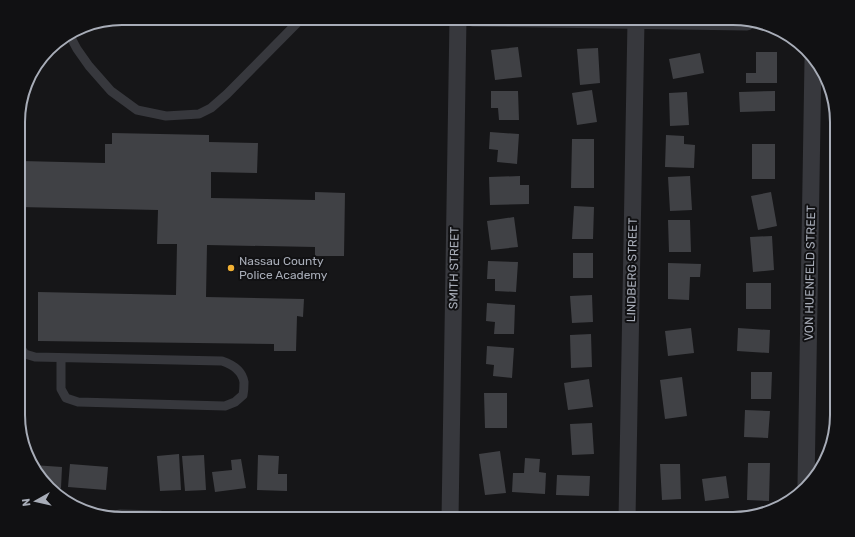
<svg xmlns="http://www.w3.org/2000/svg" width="855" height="537" viewBox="0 0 855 537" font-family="Rubik,sans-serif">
<rect width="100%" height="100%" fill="#161618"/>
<path fill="#404145" d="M518,47L522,77L495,80L491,50Z
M598,48L600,83L580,85L577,49Z
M756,52H777V83H746V73H756Z
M700,53L704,73L673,79L669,59Z
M592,90L597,122L577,125L572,93Z
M491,91H518L519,120H499L498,108H491Z
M775,91V111L740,112L739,92Z
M687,92L689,125L670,126L669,93Z
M490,132L519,134L517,164L497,162L498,150L489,149Z
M112,133L209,135V142L258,143L257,173L211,172V198L315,200V192L345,193L344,256H315V247L207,245L206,297L304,299L303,317L297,316L296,351H274V344L38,341V292L176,295L177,244H157L158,210L19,207V180H21V161L105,163V144H112Z
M666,135L684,136V144L695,145L694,168L665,167Z
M572,139H594V188H571Z
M752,144H775V179H752Z
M520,176V185H529V204L490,205L489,177Z
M690,176L692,210L670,211L668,177Z
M771,192L777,226L758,230L751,196Z
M574,206L594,207L593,239H572Z
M514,217L518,247L491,250L487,221Z
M668,220H690L691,252H669Z
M772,236L774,270L753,272L750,237Z
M573,253H593V278H573Z
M488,261L518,262L516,292L495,291V279H487Z
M668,263L701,264L700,277H690L689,300L668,299Z
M746,283H771V309H746Z
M592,295L593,322L572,323L570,296Z
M487,303L515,305L514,334H494L495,322L486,321Z
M691,328L694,353L668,356L665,331Z
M738,328L770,330L769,353L737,351Z
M591,334L592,367L571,368L570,335Z
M487,346L514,348L512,378L493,376L494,365L486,364Z
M751,372H772L771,399H751Z
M682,377L687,416L665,419L660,380Z
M589,379L593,407L568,410L564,383Z
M484,393H507V428H485Z
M745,410L770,411L768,438L744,437Z
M592,423L594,454L572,455L570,424Z
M500,451L506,493L485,495L479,454Z
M179,454L181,490L160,491L157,456Z
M204,455L206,490L185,491L182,456Z
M258,455L279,456L278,474H287V491L257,490Z
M525,458L540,459L539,472L546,473L545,494L512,492L513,473H524Z
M241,459L246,488L215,492L212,472L232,470L231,460Z
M748,463H770L769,501L747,500Z
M70,464L108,467L106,490L68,487Z
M660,464H680L681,499L662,500Z
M33,465L62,467L61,488L50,487L35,472Z
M557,475L590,476L589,496L556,495Z
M726,476L729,498L705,501L702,479Z"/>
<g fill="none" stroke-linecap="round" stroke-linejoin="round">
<path stroke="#37383d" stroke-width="9" d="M69,34L77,49L89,66L111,91L137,110L166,116L199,114L211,108L227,94L302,18
M19,346L25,354L35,357L222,361C231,364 242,370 244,382C244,386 244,390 243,395L235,402L225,406L78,402L66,398L61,389V358"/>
<path stroke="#37383d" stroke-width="17" d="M473,18L747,22
M806,485L813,60
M120,518L160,519
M450,519L458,18
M627,519L636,21"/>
</g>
<circle fill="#f2b134" stroke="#111113" stroke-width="1.5" cx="231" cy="268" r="4"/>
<g text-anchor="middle" stroke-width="4" stroke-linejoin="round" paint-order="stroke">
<g font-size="12" fill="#a8adb8" stroke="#111113" text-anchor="start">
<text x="239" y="265">Nassau County<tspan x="239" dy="14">Police Academy</tspan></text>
</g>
<g font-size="12" fill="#a8adb8" stroke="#111113">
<text transform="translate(454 268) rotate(-89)" y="4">SMITH STREET</text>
<text transform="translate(632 270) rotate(-89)" y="4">LINDBERG STREET</text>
<text transform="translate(810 273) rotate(-89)" y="4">VON HUENFELD STREET</text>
</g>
</g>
<path d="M0 0H855V537H0ZM122 25H733A97 97 0 0 1 830 122V415A97 97 0 0 1 733 512H122A97 97 0 0 1 25 415V122A97 97 0 0 1 122 25Z" fill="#111113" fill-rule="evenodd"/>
<path fill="none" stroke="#a8adb8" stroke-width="2" d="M122 25H733A97 97 0 0 1 830 122V415A97 97 0 0 1 733 512H122A97 97 0 0 1 25 415V122A97 97 0 0 1 122 25Z"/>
<g transform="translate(36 501) rotate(262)" stroke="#111113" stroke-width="3" paint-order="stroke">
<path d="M0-3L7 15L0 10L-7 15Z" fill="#a8adb8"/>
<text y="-6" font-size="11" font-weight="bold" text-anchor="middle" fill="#a8adb8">N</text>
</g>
</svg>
